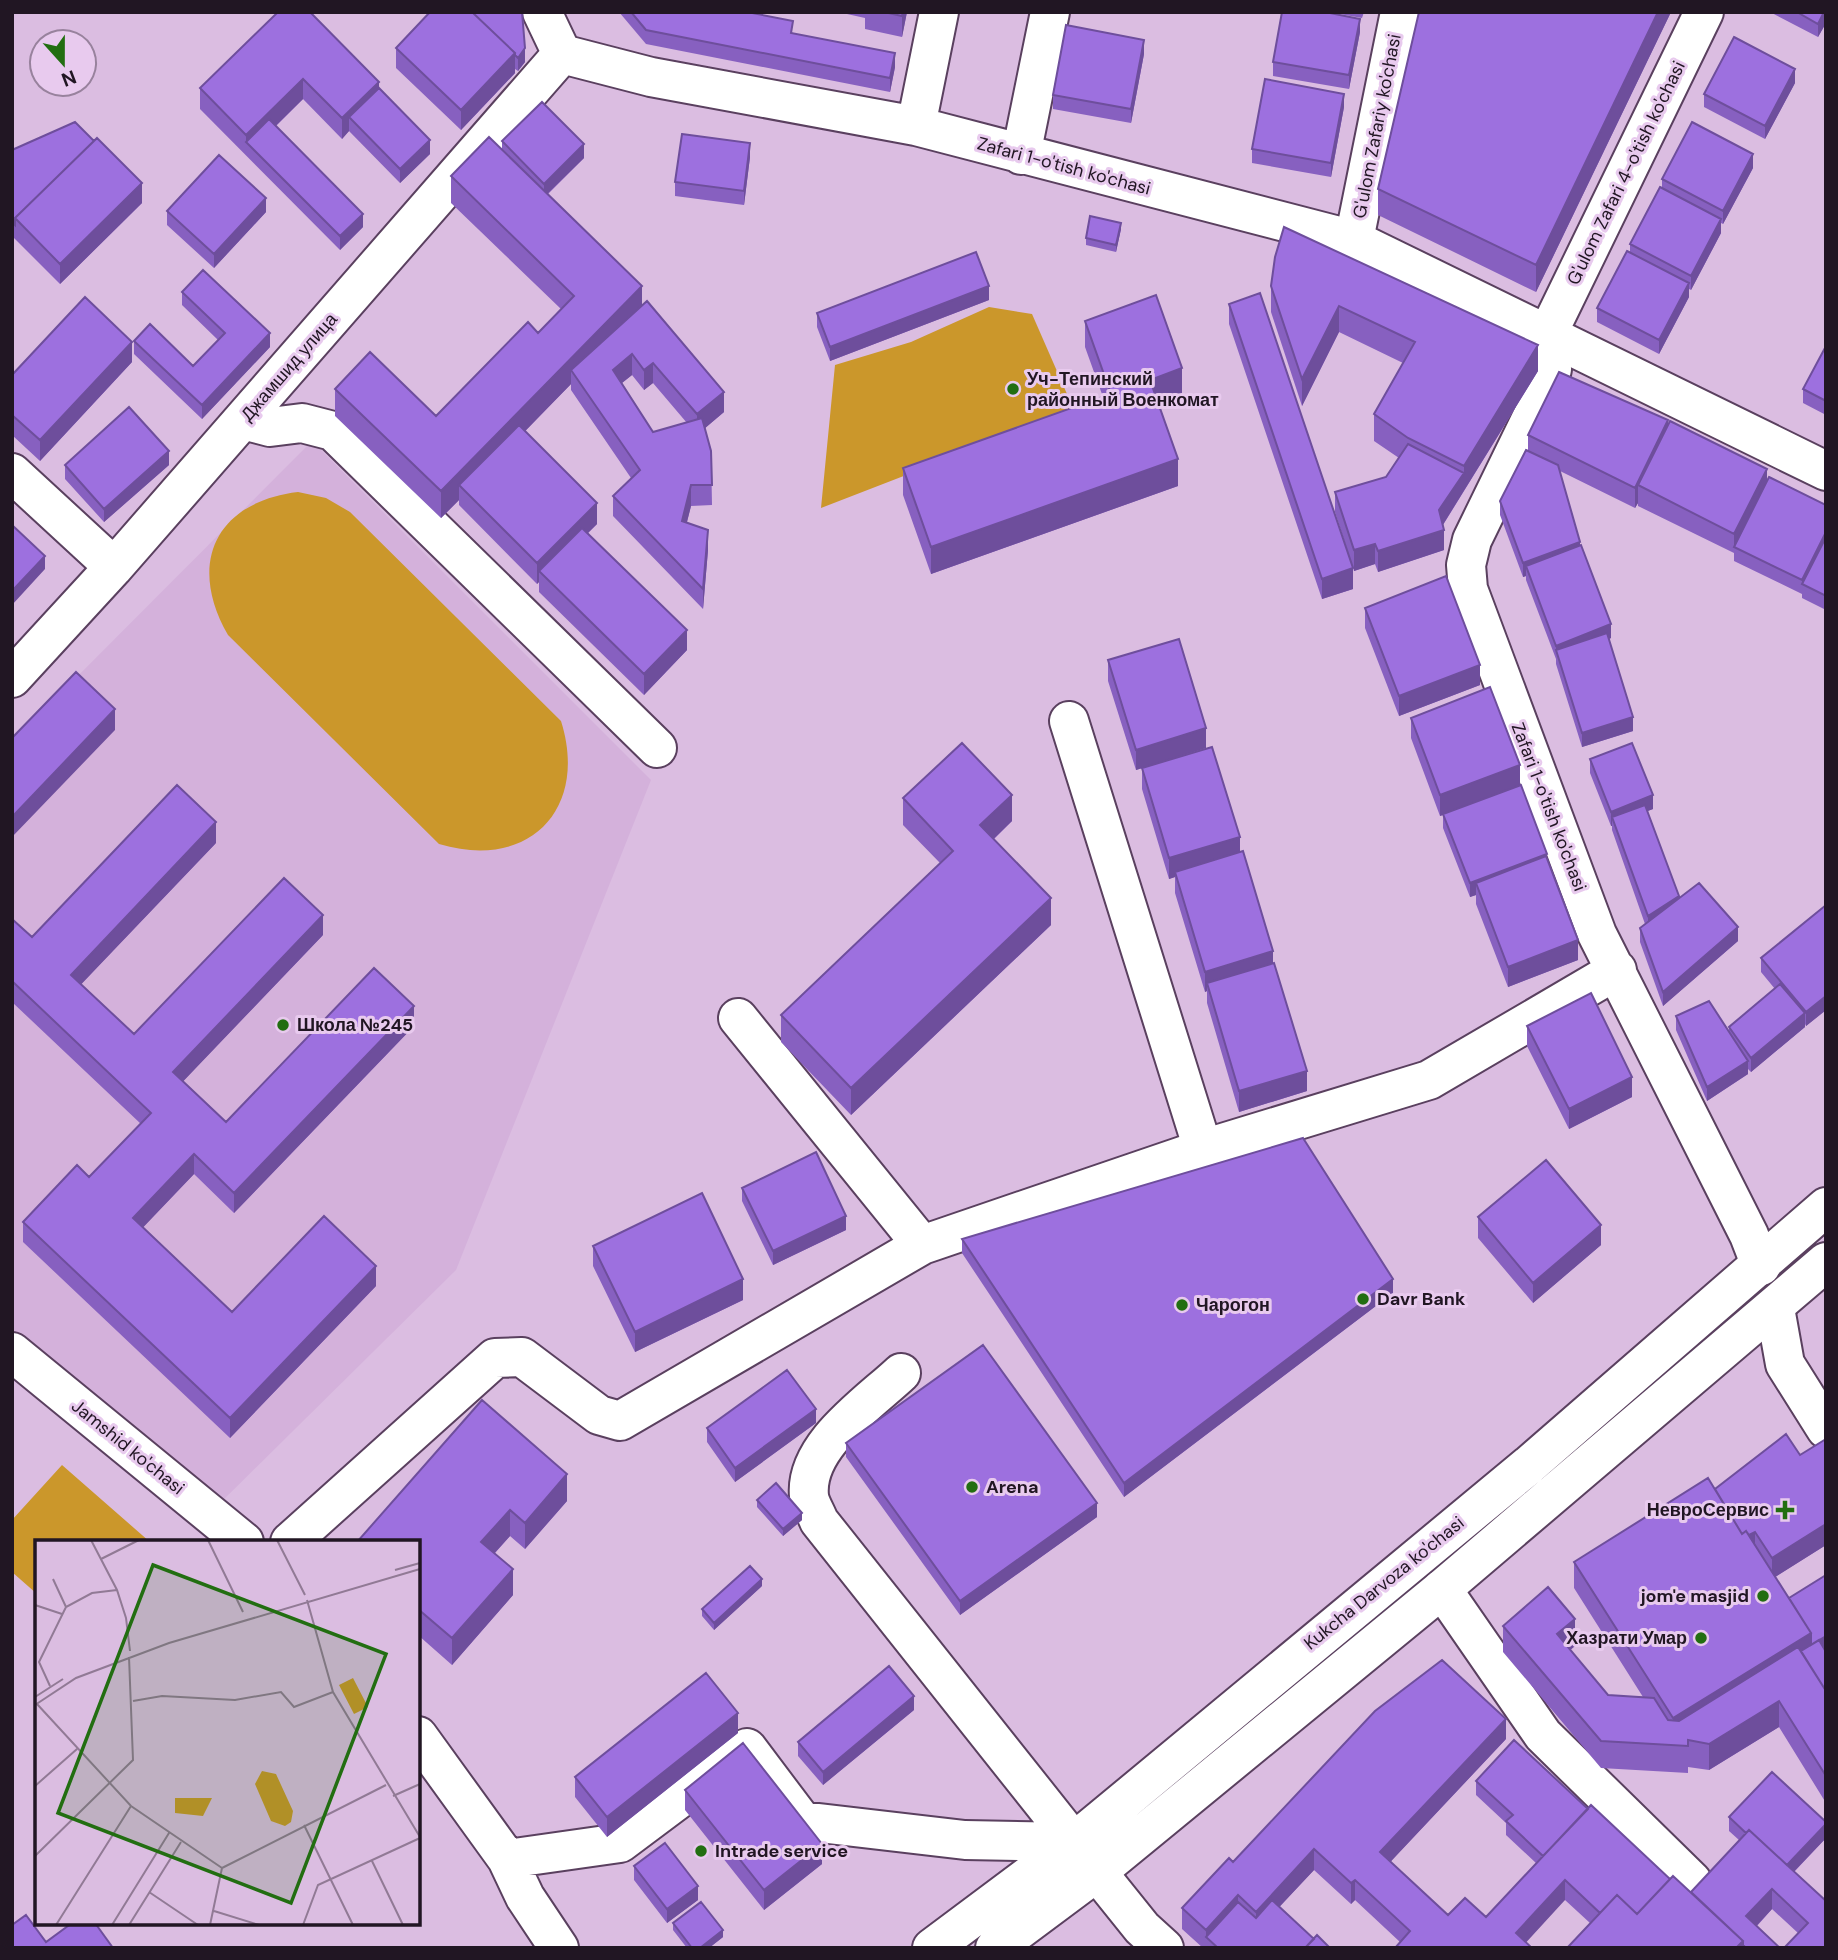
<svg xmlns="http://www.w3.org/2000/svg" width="1838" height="1960" viewBox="0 0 1838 1960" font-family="'DM Sans',sans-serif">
<rect width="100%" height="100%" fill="#dbbde1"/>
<path fill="#d4b1db" d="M312,441L651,780L456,1270L216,1507L12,1340V742Z"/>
<path fill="#cb972b" d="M989,307L1032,314L1074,410L821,508L835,365L911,342Z
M298,492L326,498L350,512L561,721C589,810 528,871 439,844L228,635C187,564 215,502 298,492Z
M62,1465L150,1542H37V1594L12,1572V1520Z"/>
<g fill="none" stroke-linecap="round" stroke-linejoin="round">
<defs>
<path id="minor" d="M542,12L562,54
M1704,12L1547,335L1552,369L1549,382L1472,540L1466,565L1468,589L1597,934L1749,1235L1761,1266
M562,54L651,77L916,126L1354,240L1826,471
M916,126L939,12
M1021,155L1050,12
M1354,240L1400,12
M243,420L270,427L302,423L333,431L657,748
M12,473L114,567
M12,678L114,567L562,54
M1069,721L1203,1149
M738,1018L922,1245
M1775,1308L1785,1364L1826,1429
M12,1352L244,1542
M901,1373C868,1404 804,1446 809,1496C810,1504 816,1513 819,1521L1074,1842
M290,1542L495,1358L522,1357L599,1415L620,1421L922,1245L1203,1149L1429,1080L1617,970
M1442,1589L1543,1735L1692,1881
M418,1736L507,1859L525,1897L559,1948
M507,1859L620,1843L747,1748L802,1821L965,1840L1074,1842
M1097,1872L1142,1928L1164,1948"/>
<path id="major" d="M932,1948L1074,1842L1529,1465L1826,1207
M995,1948L1097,1872L1442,1589L1826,1262"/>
</defs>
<use href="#minor" stroke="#5a405f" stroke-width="42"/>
<use href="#major" stroke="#5a405f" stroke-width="42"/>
<use href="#minor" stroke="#fff" stroke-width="38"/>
<use href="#major" stroke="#fff" stroke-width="38"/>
</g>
<path fill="#8760c0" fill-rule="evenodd" d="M278,12L379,88L430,154L400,183L349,131L342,139L303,99L276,126L363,227L340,250L200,109V88Z
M522,12L525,62L518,71L515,69V73L461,130L396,68V48Z
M619,12H746L793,33L895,67L890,92L646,44Z
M838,12H907L902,37L865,29V18Z
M1329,12H1364L1362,18Z
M1419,12H1671L1536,292L1378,215V189Z
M1770,12H1826V23L1818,37Z
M1360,32L1349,89L1273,76V62Z
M1144,54L1131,123L1053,109V95Z
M1795,83L1765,139L1704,107V94Z
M1344,107L1331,177L1252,163V149Z
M502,141L584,158L548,194L642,306L724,412L705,428L711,451L712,505L691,506L687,522L708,550L703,609L613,516V496L631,478L571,390V384L525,431L597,524L588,533L687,650L644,695L539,592V582L537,584L459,505V500L441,518L335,416V389L436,416L538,333L561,309L451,203V176L502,150ZM632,375L644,390L653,383L687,423L653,432L622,383Z
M12,150L142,203L60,284L12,236Z
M750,157L744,205L675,196V182Z
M1753,168L1723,224L1721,223V233L1691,290L1689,289V297L1659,354L1597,322V308L1630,253V244L1662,188V179Z
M167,211L266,212L214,268L167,225Z
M1121,229L1116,252L1086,245V238Z
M1275,257L1538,371L1443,525L1444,550L1378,572L1375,564L1354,571L1335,512V492L1386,477L1399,458L1374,441V414L1403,363L1339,332L1302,406L1271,312V286Z
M182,292L270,347L202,419L134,354V341L193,366L218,340L182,305Z
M989,300L830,361L817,327V313Z
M1229,304L1353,589L1322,599L1229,324Z
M1085,321L1182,394L1158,403L1178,486L931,574L903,495V468L1103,397L1085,347Z
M1826,346V415L1803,403V389Z
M132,362L40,461L12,435V375Z
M1668,426L1767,481L1826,505V610L1802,598V594L1734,561V553L1638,506V503L1635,508L1560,471L1580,545L1611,638L1609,639L1633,731L1582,747L1556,664V659L1526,580V576L1523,577L1500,515V501L1528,451V435Z
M65,465H169L104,522L65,479Z
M1365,608L1480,685L1399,716L1365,628Z
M1108,660L1206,748L1136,770L1108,681Z
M1411,718L1520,785L1547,860L1578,960L1508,987L1476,904V895L1470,897L1443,828V815L1440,816L1411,738Z
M1590,759L1653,809L1647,811L1679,898L1738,941L1663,1006L1640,942V928L1645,924L1612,830V826H1611L1590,773Z
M1142,768L1240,853L1273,963L1307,1091L1239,1112L1207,1003V991L1205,992L1175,893V877L1169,879L1142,789Z
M903,798L1012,821L994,839L1051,925L851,1115L781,1042V1015L940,863L903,825Z
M216,843L81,984L134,1034L323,935L183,1081L226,1122L414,1026L234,1213L194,1174L143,1227L232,1312L376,1286L230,1438L23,1242V1222L89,1177L141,1124L12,1002V919L32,937Z
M1826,905V1010L1806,1026L1805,1024V1027L1751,1072L1748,1069V1074L1707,1101L1676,1030V1016L1729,1031V1027L1775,989L1761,972V958Z
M1527,1026L1632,1097L1569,1129L1527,1046Z
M742,1188L846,1230L773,1265L742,1201Z
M1478,1217L1601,1245L1533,1303L1478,1238Z
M962,1239L1393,1293L1124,1497L962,1253Z
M593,1246L743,1300L635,1352L593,1266Z
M482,1400L567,1501L525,1549L510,1536L495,1553L513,1595L452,1665L418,1635V1542Z
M816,1423L735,1482L707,1442V1428Z
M1826,1439V1545L1775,1577L1789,1598L1826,1575V1803L1779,1727L1709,1770L1688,1767V1773L1601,1768L1503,1652V1626L1575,1646L1570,1650L1608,1695L1643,1697L1574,1588V1562L1715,1489L1800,1455Z
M846,1443L1097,1517L960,1615L846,1457Z
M757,1500L802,1520L783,1536L757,1507Z
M762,1586L714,1630L702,1616V1609Z
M914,1710L823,1785L798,1756V1742Z
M738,1733L607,1837L575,1797V1777Z
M1506,1739L1390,1862L1448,1915L1486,1917L1536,1863L1506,1835V1823L1476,1795V1781L1588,1809L1670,1879L1691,1892L1739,1840L1729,1831V1817L1826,1822V1838L1794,1872L1826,1948L1798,1933L1772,1909L1757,1926L1780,1948H1567L1590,1923L1565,1900L1400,1942L1355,1900L1351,1904L1314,1870L1279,1907L1314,1939L1330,1948H1203L1182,1929V1908L1233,1862Z
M685,1790L822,1864L764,1910L685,1810Z
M634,1866L698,1900L667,1923L634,1880Z
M673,1923L723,1937L709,1948H687L673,1930Z"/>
<path fill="#6e4e9c" d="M903,12H907L902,37V16Z
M1658,12H1671L1536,292V265Z
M1824,12H1826V23L1818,37V24Z
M1360,19V32L1349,89V75Z
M1144,40V54L1131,123V109Z
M525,48V62L518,71V58Z
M515,53V73L461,130V110Z
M895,53V67L890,92V78Z
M1795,69V83L1765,139V126Z
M303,79V99L253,148L246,142V135Z
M379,82V102L349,117V131L342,139V118Z
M1344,94V107L1331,177V163Z
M430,140V154L400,183V169Z
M750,143V157L744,205V191Z
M584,144V158L544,197V184Z
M1753,154V168L1723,224V211Z
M142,183V203L60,284V264Z
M266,198V212L214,268V254Z
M363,214V227L340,250V236Z
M1721,219V233L1691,290V276Z
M1121,223V229L1116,252V245Z
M1689,283V297L1659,354V340Z
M642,286V312L571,370V384L466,492L459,485V500L441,518V491Z
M989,286V300L830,361V347Z
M1339,306V332L1302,406V379Z
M270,333V347L202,419V405Z
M132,342V362L40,461V440Z
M1538,345V371L1439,531V510L1464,473V466Z
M632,354V375L613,390V370Z
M653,363V383L644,390V370Z
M1182,368V394L1150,406V380Z
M724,392V412L697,435V414Z
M1668,420V440L1638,485V503L1635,508V488Z
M169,451V465L104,522V509Z
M1178,459V486L931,574V547Z
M1767,469V489L1734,547V554V534Z
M691,485V506L682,541V521Z
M597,503V524L544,576L539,571V582L537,584V563Z
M708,530V550L703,609V589Z
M1444,530V550L1378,572V551Z
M1826,532V546L1802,584V594V580Z
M1580,542V555L1526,566V576L1523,577V563Z
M1375,544V564L1354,571V550Z
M45,556V569L12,605V591Z
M1353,568V589L1322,599V579Z
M1611,624V638L1558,658L1556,650V659V646Z
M687,630V650L644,695V674Z
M1480,665V685L1399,716V696Z
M115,709V730L12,837V817Z
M1633,717V731L1582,747V733Z
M1206,728V748L1136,770V750Z
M1520,765V785L1440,816V795Z
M1012,795V821L980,852V825Z
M1653,795V809L1615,824L1612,817V826H1611V812Z
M216,822V843L71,995V975Z
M1240,837V858L1175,872V877L1169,879V858Z
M1547,854V867L1476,883V895L1470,897V883Z
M1679,896V910L1648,930V916Z
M1051,898V925L851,1115V1088Z
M323,915V935L173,1092V1072Z
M1738,927V941L1663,1006V992Z
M1578,940V960L1508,987V967Z
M1273,951V971L1207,983V991L1205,992V972Z
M1826,996V1010L1806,1026V1012Z
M414,1006V1026L234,1213V1193Z
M1805,1013V1027L1751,1072V1058Z
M1748,1061V1074L1707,1101V1087Z
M1307,1071V1091L1239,1112V1091Z
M1632,1077V1097L1569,1129V1109Z
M194,1154V1174L133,1238V1218Z
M846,1216V1230L773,1265V1251Z
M1601,1225V1245L1533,1303V1283Z
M376,1266V1286L230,1438V1418Z
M743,1279V1300L635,1352V1332Z
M1393,1279V1293L1124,1497V1483Z
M816,1409V1423L735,1482V1468Z
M567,1474V1501L525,1549V1523Z
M1097,1503V1517L960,1615V1601Z
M510,1510V1536L481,1568V1542Z
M802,1513V1520L783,1536V1529Z
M1826,1524V1545L1772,1579V1558Z
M1755,1532V1552L1742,1540Z
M513,1569V1595L452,1665V1638Z
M762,1579V1586L714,1630V1623Z
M1575,1619V1646L1557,1661V1634Z
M1811,1633V1660L1673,1745V1718Z
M1826,1636V1650L1811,1660V1646Z
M914,1696V1710L823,1785V1772Z
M1779,1701V1727L1709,1770V1744Z
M738,1713V1733L607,1837V1817Z
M1506,1719V1739L1380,1873V1852Z
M1826,1824V1838L1784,1882V1869Z
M822,1844V1864L764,1910V1890Z
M1314,1849V1870L1256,1932V1912Z
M1355,1880V1900L1351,1904V1883Z
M1565,1880V1900L1521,1948L1516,1933Z
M698,1886V1900L667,1923V1909Z
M1772,1889V1909L1746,1937V1916Z
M1238,1895V1916L1206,1937V1948V1930Z
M723,1930V1937L709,1948H700Z
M1743,1941V1948H1736Z"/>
<path fill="#9d70df" stroke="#6e4e9c" stroke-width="2" d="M278,12H310L379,82L342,118L303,79L246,135L200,88Z
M430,12H472L515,53L461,110L396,48Z
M472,12H522L525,48L518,58L515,55V53Z
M631,12H747L793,21L791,33L895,53L890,78L646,30Z
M884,12H903L902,16Z
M1282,12H1325L1360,19L1349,75L1273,62Z
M1419,12H1658L1536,265L1378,189Z
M1797,12H1824L1818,24Z
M1066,25L1144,40L1131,109L1053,95Z
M1734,37L1795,69L1765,126L1704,94Z
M1265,79L1344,94L1331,163L1252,149Z
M379,88L430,140L400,169L349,117Z
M542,102L584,144L544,184L502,141Z
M269,119L363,214L340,236L246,142Z
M75,122L94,141L15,218V225L12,222V150Z
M1692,122L1753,154L1723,211L1662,179Z
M682,134L750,143L744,191L675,182Z
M489,137L642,286L441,491L335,389L370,352L436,416L528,322L538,333L574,296L451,176Z
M97,138L142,183L60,264L15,218Z
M219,155L266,198L214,254L167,211Z
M1660,187L1721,219L1691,276L1630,244Z
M1090,216L1121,223L1116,245L1086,238Z
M1284,227L1538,345L1464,466L1408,438L1374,414L1415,342L1339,306L1302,379L1271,286L1275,257Z
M1627,251L1689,283L1659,340L1597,308Z
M976,252L989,286L830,347L817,313Z
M203,270L270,333L202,405L134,341L150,324L193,366L225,333L182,292Z
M1260,293L1353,568L1322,579L1229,304Z
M1156,295L1182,368L1150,380L1178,459L931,547L903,468L1111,394L1085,321Z
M85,297L132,342L40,440L12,415V375Z
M647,301L724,392L697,414L653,363L644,370L632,354L613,370L653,432L702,418L711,451L712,485H691L682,521L708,530L703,589L613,496L640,470L571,370Z
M1826,346V401L1803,389Z
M1559,372L1668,420L1635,488L1528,435Z
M129,407L169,451L104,509L65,465Z
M1670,421L1767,469L1734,534L1638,485Z
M519,425L597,503L537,563L459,485Z
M1408,444L1464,473L1439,510L1444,530L1378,551L1375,544L1354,550L1335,492L1386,477Z
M1526,450L1558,465L1580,542L1523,563L1500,501Z
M1769,477L1826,505V532L1802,580L1734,547Z
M12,525L45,556L12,591Z
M582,528L687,630L644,674L539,571Z
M1826,537V596L1802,584Z
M1581,545L1611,624L1556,646L1526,566Z
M1446,576L1480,665L1399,696L1365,608Z
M1607,633L1633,717L1582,733L1556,650Z
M1179,639L1206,728L1136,750L1108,660Z
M76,672L115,709L12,817V738Z
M1490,687L1520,765L1440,795L1411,718Z
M962,743L1012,795L980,825L1051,898L851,1088L781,1015L953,851L903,798Z
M1632,743L1653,795L1611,812L1590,759Z
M1212,747L1240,837L1169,858L1142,768Z
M177,785L216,822L71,975L134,1034L284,878L323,915L173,1072L226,1122L374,968L414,1006L234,1193L194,1154L133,1218L232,1312L324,1216L376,1266L230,1418L23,1222L77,1165L89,1177L151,1113L12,981V919L32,937Z
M1521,785L1547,854L1470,883L1443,814Z
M1645,805L1679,896L1648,916L1612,817Z
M1243,851L1273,951L1205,972L1175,872Z
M1546,856L1578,940L1508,967L1476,883Z
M1699,883L1738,927L1663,992L1640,928Z
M1826,905V996L1806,1012L1761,958Z
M1274,963L1307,1071L1239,1091L1207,983Z
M1780,984L1805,1013L1751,1058L1729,1027Z
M1591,993L1632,1077L1569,1109L1527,1026Z
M1709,1001L1748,1061L1707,1087L1676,1016Z
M1303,1138L1393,1279L1124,1483L962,1239Z
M816,1152L846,1216L773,1251L742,1188Z
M1546,1160L1601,1225L1533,1283L1478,1217Z
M702,1193L743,1279L635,1332L593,1246Z
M983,1345L1097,1503L960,1601L846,1443Z
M787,1370L816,1409L735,1468L707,1428Z
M482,1400L567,1474L525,1523L510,1510L481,1542L513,1569L452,1638L418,1609V1542H357Z
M1786,1434L1800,1455L1826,1439V1524L1772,1558L1755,1532L1749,1535L1746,1531L1742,1534L1715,1489Z
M1708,1478L1742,1534L1746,1531L1811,1633L1673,1718L1574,1562Z
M776,1483L802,1513L783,1529L757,1500Z
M750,1566L762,1579L714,1623L702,1609Z
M1826,1575V1636L1811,1645V1633L1789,1598Z
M1548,1587L1575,1619L1557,1634L1608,1695L1654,1698L1668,1720L1679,1721L1798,1647L1826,1691V1776L1779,1701L1709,1744L1688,1740V1746L1601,1741L1503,1626Z
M1819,1640L1826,1652V1691L1801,1651Z
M1442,1660L1506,1719L1380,1852L1448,1915L1465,1898L1486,1917L1591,1805L1670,1879L1637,1914L1617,1895L1600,1913L1565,1880L1516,1933L1532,1948H1395L1410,1931L1355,1880L1351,1883L1314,1849L1256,1912L1238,1895L1206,1930L1182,1908L1229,1858L1233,1862L1375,1711Z
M889,1666L914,1696L823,1772L798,1742Z
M706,1673L738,1713L607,1817L575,1777Z
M1514,1740L1588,1809L1543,1856L1506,1821L1513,1815L1476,1781Z
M743,1743L822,1844L764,1890L685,1790Z
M1772,1772L1826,1822V1824L1787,1865L1749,1830L1746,1833L1729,1817Z
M1749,1830L1826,1901V1948H1784L1808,1923L1772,1889L1746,1916L1780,1948H1746L1743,1945V1941L1691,1892Z
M665,1843L698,1886L667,1909L634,1866Z
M1673,1876L1743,1941L1736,1948H1567L1617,1895L1637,1914Z
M1272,1900L1314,1939L1305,1948H1218L1206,1937L1238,1902L1256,1918Z
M701,1902L723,1930L700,1948H692L673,1923Z
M26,1915L46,1942L72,1923H95L113,1948H12V1925Z
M1317,1935L1330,1948H1305Z"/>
<g fill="#226e11" stroke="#e8caee" stroke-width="2.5">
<circle cx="1013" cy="389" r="7"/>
<circle cx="283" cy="1025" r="7"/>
<circle cx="1363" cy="1299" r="7"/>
<circle cx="1182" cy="1305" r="7"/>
<circle cx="972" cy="1487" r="7"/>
<path d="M1781.5 1499.5h7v7h7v7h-7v7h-7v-7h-7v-7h7z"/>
<circle cx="1763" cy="1596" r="7"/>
<circle cx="1701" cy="1638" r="7"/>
<circle cx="701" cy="1851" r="7"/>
</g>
<g text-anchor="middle" stroke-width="6" stroke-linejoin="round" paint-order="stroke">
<g font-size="18" fill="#211623" stroke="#e8caee">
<text transform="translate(1377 126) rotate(-79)" y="6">G'ulom Zafariy ko'chasi</text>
<text transform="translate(1064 166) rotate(15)" y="6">Zafari 1-o'tish ko'chasi</text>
<text transform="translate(1626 173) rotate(-64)" y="6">G'ulom Zafari 4-o'tish ko'chasi</text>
<text transform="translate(289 367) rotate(-49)" y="6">Джамшид улица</text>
<text transform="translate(1549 807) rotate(69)" y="6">Zafari 1-o'tish ko'chasi</text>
<text transform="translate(128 1447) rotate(39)" y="6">Jamshid ko'chasi</text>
<text transform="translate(1384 1583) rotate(-39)" y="6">Kukcha Darvoza ko'chasi</text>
</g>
<g font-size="18" font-weight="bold" fill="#211623" stroke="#e8caee" text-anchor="start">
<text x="1027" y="385">Уч-Тепинский<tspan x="1027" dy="21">районный Военкомат</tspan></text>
<text x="297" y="1031">Школа №245</text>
<text x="1377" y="1305">Davr Bank</text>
<text x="1196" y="1311">Чарогон</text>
<text x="986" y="1493">Arena</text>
<text x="1769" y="1516" text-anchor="end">НевроСервис</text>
<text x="1749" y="1602" text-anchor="end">jom'e masjid</text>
<text x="1687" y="1644" text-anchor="end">Хазрати Умар</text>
<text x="715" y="1857">Intrade service</text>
</g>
</g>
<g transform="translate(35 1540)">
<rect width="385" height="385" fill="#dbbde1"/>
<path d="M318,138L333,167L319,174L304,145ZM227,231L241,234L258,271L256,282L250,286L236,281L220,244ZM140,258H177L168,276L140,273Z" fill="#cb972b"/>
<path fill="none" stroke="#917a95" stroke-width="2" d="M56,0L82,50L91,78L95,111M173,0L208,72M242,0L270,55M66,19L104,0M360,30L385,23M18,39L31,67M272,60L298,152L385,297M0,65L27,74M15,146L4,122L31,67L57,53L82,50M0,157L28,139M98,161L127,156L200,160L246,152L259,167L298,152M2,164L96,266L187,328M0,165L41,138L134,103L385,29M0,246L42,209M358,256L385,244M269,285L318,385M0,316L98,220L94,117M337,321L368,385M187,328L351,245M114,352L163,385M179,371L224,385M21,385L96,266M77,385L134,293M94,385L146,302M175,385L187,328M268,385L283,345L385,298"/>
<path fill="#226e11" fill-opacity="0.15" stroke="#226e11" stroke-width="3.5" d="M118,25L351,114L256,363L23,273Z"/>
<rect width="385" height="385" fill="none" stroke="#211623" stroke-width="3.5"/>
</g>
<rect width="1838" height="1960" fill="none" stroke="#211623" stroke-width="28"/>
<g transform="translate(63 63) rotate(159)"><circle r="33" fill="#e8caee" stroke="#98829d" stroke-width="2"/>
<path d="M0-5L12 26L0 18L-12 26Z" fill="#226e11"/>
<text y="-10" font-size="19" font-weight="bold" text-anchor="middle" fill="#211623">N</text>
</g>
</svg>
